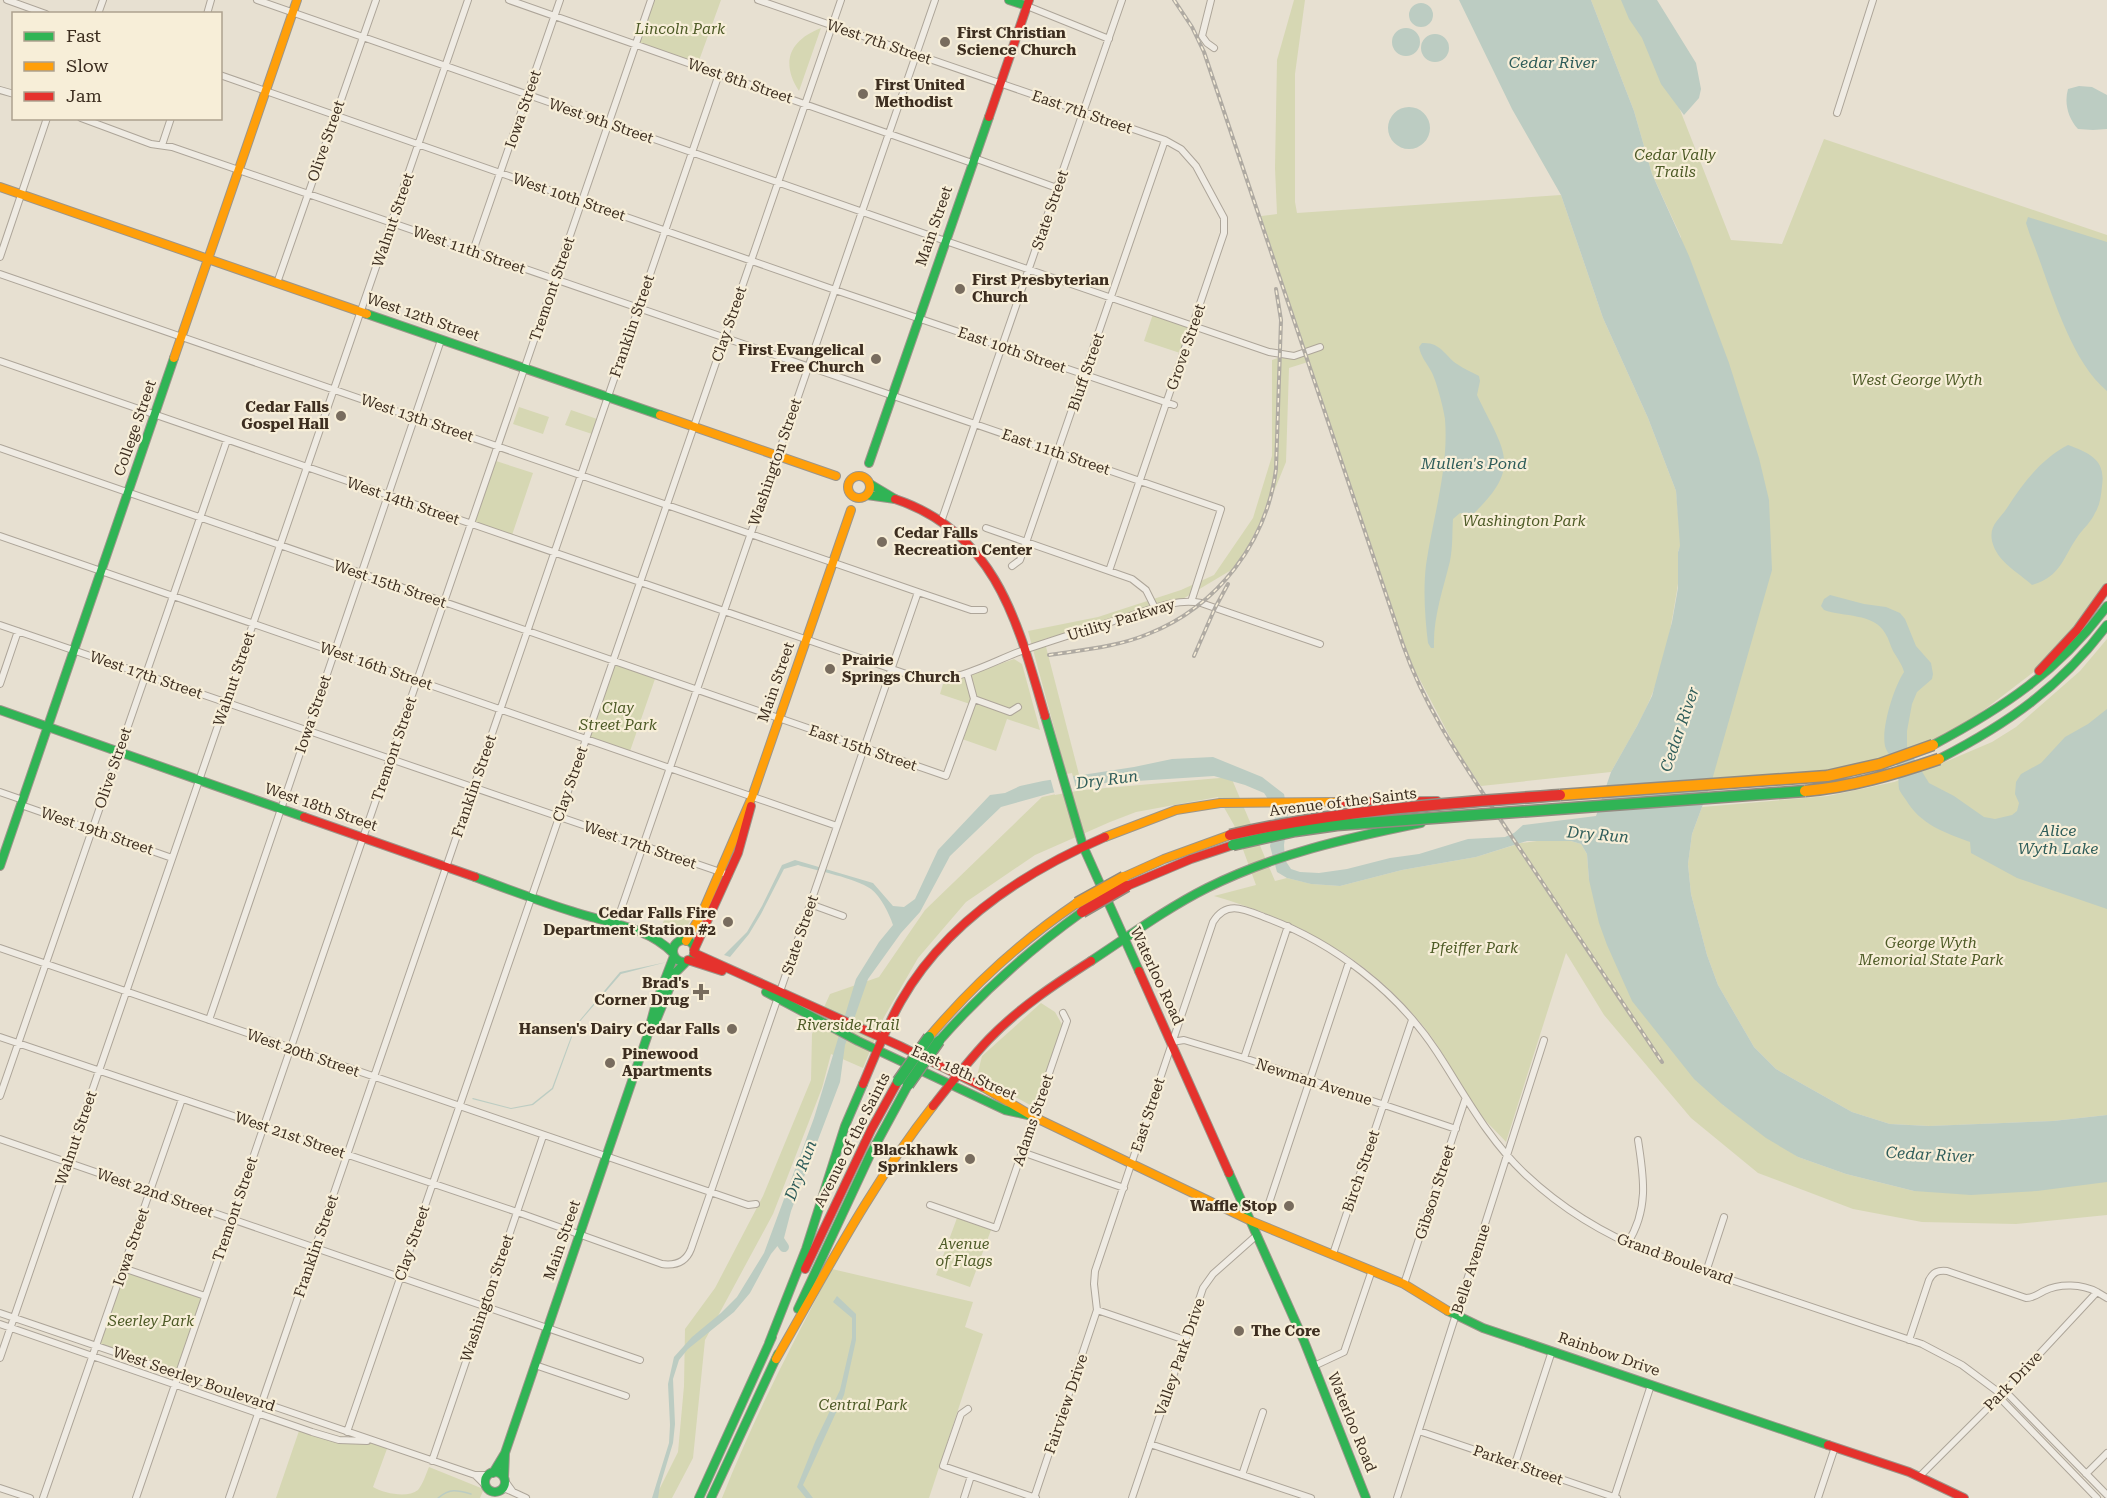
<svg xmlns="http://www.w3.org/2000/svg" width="2107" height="1498" viewBox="0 0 2107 1498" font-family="'Roboto Serif',serif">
<rect width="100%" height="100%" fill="#e7e0d1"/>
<path fill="#d6d7b3" d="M651,0H721L697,66L636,45Z
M1294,0H1305L1295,74V202L1297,213L1561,195L1603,318L1648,418L1676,491L1681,546L1678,551C1681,567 1678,587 1675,602C1670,634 1663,668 1651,697C1640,723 1625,747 1611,772L1481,786L1459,754L1410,661L1308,362L1289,368L1286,462L1266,511L1238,566L1176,603L1044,639L1083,790L1231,777L1275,881L1287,878L1312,884L1340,886L1402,870L1476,857L1521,843L1537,841H1571L1581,844L1587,854L1589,880L1723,1105L1798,1157L1846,1174L1914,1191L2107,1181V1215L2016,1224L1922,1222L1853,1209L1758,1173L1691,1118L1604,1015L1566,953L1506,1142C1496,1131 1484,1120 1475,1108C1458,1081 1444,1052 1424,1027C1367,956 1299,921 1214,896L1256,885L1234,825L1218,797L1136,812L1110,822L1035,855L966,902L918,958L883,1019L863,1068L831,1054L822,1088L773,1214L705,1340L693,1458L672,1498H655L678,1452L684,1386L685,1329L715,1288L763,1196L811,1080L812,1034L830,994L879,977L925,910L1042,797L1071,791L1028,631L1098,617L1181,590L1214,575L1253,518L1272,456V360L1304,349L1261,216L1277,214L1275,168L1277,60Z
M1591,0H1637L1731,240L1782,244L1824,139L2107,235V587L2048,661L1946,739L1856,771L1693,787L1681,237L1652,174L1634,111Z
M821,28L799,91C780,62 790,40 821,28Z
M1153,314L1190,326L1180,353L1144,341Z
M519,407L549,417L543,434L513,424Z
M571,410L600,420L595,435L565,425Z
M493,460L533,473L511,538L471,525Z
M2107,639V1115L2053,1121L1930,1126L1890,1124L1852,1112L1776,1069L1754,1047L1718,985L1707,955L1691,894L1688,864L1692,834L1702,807L1828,796L1894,782L1931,768L1992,742L2016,727L2080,671Z
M1014,659L1022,664L1040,730L1007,719L996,751L962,739L973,705L940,694L943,684Z
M613,661L656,676L629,754L586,739Z
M667,911L691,919L681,939L660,932Z
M1041,1003L1055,1012L1064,1028L1038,1105H1030L977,1076L982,1056Z
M957,1218L991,1230L970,1287L936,1275Z
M123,1268L205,1296L179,1374L96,1346Z
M832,1269L973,1302L965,1327L983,1334L929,1498H722C753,1419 792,1344 832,1269Z
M300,1428L388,1446L373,1487C385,1494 408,1498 418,1490C423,1484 426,1474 429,1467L481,1488L483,1491L480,1498H276Z"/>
<path fill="#bcccc2" d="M1459,0H1591L1634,111L1652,174L1689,256L1729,363L1759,458L1769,500L1772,570L1712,780L1692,834L1688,864L1691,894L1707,955L1718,985L1754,1047L1776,1069L1852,1112L1890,1124L1929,1126L2053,1121L2107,1115V1182L2037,1191L1971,1195L1914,1191L1846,1174L1798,1157L1766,1138L1723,1105L1694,1079L1632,1001L1607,945L1599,923L1589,880L1587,854L1581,844L1571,841H1527L1476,857L1402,870L1340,886L1311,884L1287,878L1277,872L1270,846L1276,811L1264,793L1245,785L1214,776L1105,783L1051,793L1001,807L950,856L920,912L901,933L868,979L845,1045L840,1082L791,1211L784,1238L771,1254L750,1293L734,1312L688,1349L679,1360L673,1379L675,1424L673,1443L660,1486L658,1498H652L669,1443L670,1425L668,1384L674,1357L692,1337L721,1313L737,1297L764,1253L814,1118L856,979L879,942L893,925C889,913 881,897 871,889C855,878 818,871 798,865L784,869L761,914L749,934L730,957L724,955L747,932L762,906L782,865L795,860L873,883L893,906L904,907L915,899L938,850L990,795L1005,793L1020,786L1043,781L1134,767L1172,759L1213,757L1262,777L1284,794L1288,815L1284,845L1285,860L1291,869L1300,872L1319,873L1347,869L1390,858L1419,854L1468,839L1505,837L1514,833L1523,825L1596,816L1611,772L1637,726L1652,696L1672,622L1678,588V552L1680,546L1676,491L1648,418L1603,318L1561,195L1512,109Z
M1621,0H1657L1696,63L1701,89L1699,98L1684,115L1661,84L1642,38L1629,19Z
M1409 15a12 12 0 1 1 24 0a12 12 0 1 1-24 0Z
M1392 42a14 14 0 1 1 28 0a14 14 0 1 1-28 0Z
M1421 48a14 14 0 1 1 28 0a14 14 0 1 1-28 0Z
M2079,86L2092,87L2107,95V129L2093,130L2078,129C2068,118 2064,103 2068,89Z
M1388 128a21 21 0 1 1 42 0a21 21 0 1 1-42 0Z
M2028,217L2107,242V391C2068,359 2049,281 2030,235L2026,223Z
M1422,343C1441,342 1444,355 1457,364C1464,369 1472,372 1479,376L1480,381L1477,395C1504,452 1524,466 1471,516L1460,513L1453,519C1452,533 1453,546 1450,561C1443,590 1433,617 1434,648H1431L1428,643C1425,618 1423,591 1426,565C1433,517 1449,468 1445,419C1444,410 1436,379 1431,371C1426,362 1421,357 1419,347Z
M2068,445C2090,453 2106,460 2102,486C2101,496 2100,505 2095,513C2091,522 2084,528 2078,536C2063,557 2062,576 2032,585C2018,572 1997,562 1992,541C1989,525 1999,520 2007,508C2023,483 2041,459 2068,445Z
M1830,595L1864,604L1886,607L1900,613L1905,619L1916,646L1931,663L1933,674L1932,679L1917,692L1912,704L1907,731V747L1929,783L1954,796L1984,817L1995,819L2012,815L2017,811L2019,803L2015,794L2016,782L2021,774L2041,763L2065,737L2088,724L2107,709V909L2017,878L1971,853L1970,842C1945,833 1920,824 1906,800C1904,797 1900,792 1899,789C1898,781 1899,773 1897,766C1894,759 1887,754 1885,746C1881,728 1894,687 1904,672C1902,664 1897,658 1893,651C1890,645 1889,639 1885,633C1874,613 1843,617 1824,610L1821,606L1824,599Z
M667,962L621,974L576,1026L553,1089L533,1105L511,1109L472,1099L473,1098L511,1108L532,1104L552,1088L575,1026L620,972Z
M837,1296L856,1314V1340L844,1395L803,1485L813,1498H806L797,1487L815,1442L840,1390L852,1338V1318L833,1302Z"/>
<path fill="#e7e0d1" d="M1072,773L1077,791L1055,795L1050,777Z"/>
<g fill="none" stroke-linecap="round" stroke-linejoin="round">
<path stroke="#bcccc2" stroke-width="1.5" d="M438,1498C450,1488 457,1490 471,1494"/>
<path stroke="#bcccc2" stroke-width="10" d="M779,1229L778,1238L784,1247"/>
<defs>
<path id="street" d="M7,0L46,14
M257,0L937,238L1269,352L1294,356L1320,347
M509,0L972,163
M758,0L1165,140L1181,149L1196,166L1224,218V233L1109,571
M1211,0L1202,36L1207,43L1214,48
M1027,6L1109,39
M98,14L103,0
M207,14L211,0
M220,75L835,290L1174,405
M0,90L14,94
M1837,113L1873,0
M81,118L151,144L172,147L1221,509L1191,602
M162,145L171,118
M974,158L1057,188
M473,251L560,0
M0,257L47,118
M0,274L918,592L971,610H984
M277,283L376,0
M0,361L918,678C957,685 991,661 1027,649C1062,637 1098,626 1133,615C1154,608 1179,598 1201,603L1320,644
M0,448L946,776L974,699L967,673
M941,522L1122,0
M986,528L1132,579L1146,590L1155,608
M0,536L837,826
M1012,566L1020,560L1165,140
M0,625L729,875
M0,684L18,631
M974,699L1010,712L1018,707
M0,792L23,800
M21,805L172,858
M810,904L843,916
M616,924L935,0
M0,948L748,1205L756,1204
M209,1020L441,340
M0,1037L517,1212L662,1264C676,1266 686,1262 691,1249L918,592
M1172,1042L1184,1040L1244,1058L1456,1129
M1244,1058L1288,926
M0,1096L227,440
M0,1139L640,1360
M1022,1152L1124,1188
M930,1205L996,1228L1067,1021L1063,1013
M1267,1209L1349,962
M1627,1244C1649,1210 1644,1178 1638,1140
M1333,1254L1412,1020
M123,1268L205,1296
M1706,1272L1724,1217
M1404,1284L1465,1100
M1097,1310L1185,1340
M0,1313L475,1475
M0,1324L312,1432L339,1440L367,1441
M1909,1340L1929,1280C1933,1272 1938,1270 1947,1271L2026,1298C2034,1298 2038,1294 2044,1291C2060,1283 2082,1284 2097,1292
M0,1358L468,0
M535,1365L626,1396
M1314,1366L1344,1352L1372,1270
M2005,1391L2107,1495
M1999,1397L2097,1498
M968,1409L961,1414L943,1466L1036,1498
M1419,1431L1617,1498
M347,1432L841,0
M1150,1444L1311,1498
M432,1461L543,1136
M1515,1464L1552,1351
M2086,1474L2107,1453
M1242,1475L1263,1412
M1920,1476L2005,1391L2097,1292L2107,1298
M485,1485L475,1475H488
M0,1488L30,1498
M501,1490L506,1489L513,1492L505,1481
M513,1492L526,1498
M43,1498L182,1099
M136,1498L651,0
M229,1498L719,74
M964,1498L971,1476
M1034,1498L1097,1310L1094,1284L1095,1271L1213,922C1226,900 1244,909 1264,917C1333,942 1397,991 1437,1052C1465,1095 1487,1138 1525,1174C1562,1209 1603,1234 1651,1253L1922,1344L1962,1365L2001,1394
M1132,1498L1203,1288L1213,1274L1257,1235
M1397,1498L1544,1040
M1614,1498L1651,1385
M1818,1498L1835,1447"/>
<path id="fast" d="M1009,0L1027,6
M367,314L660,415
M869,463L989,117
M867,495L895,499L870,484
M0,710L304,817
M1045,716L1083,846L1139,971
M1933,745C2003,708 2060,670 2107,606
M1939,759C2007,724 2061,687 2107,625
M0,866L174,358
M475,877C507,889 539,901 571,911C606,923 647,926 673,953
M673 951a11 11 0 1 1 22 0a11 11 0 1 1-22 0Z
M1091,961C1129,936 1167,908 1207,888C1275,854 1347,838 1421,823
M766,992L858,1041L1005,1110L1028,1115
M655,1023L676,972L687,961
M939,1041C982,992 1029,950 1082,912
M1229,1173L1304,1341L1366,1498
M798,1309L870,1155L908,1085
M1448,1311L1483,1328L1828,1445
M769,1343L806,1249L845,1126L863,1084
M505,1453L647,1037L656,1003L674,956
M485 1482a10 10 0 1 1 20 0a10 10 0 1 1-20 0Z
M493,1473L505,1453L504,1478
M699,1498L772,1337
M711,1498L778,1354"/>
<path id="slow" d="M0,187L367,314
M174,358L297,0
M660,415L836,476
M848 487a11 11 0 1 1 22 0a11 11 0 1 1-22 0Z
M1105,837L1176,810L1220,803L1339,802
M1124,877L1164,859L1230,835
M686,941L702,913L752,797L851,510
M929,1037C973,985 1021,941 1077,903
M983,1087L1034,1117L1251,1221L1404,1284L1448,1311
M776,1359C826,1272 871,1185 933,1106"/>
<path id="jam" d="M989,117L1029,0
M895,499C997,533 1018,624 1045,716
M2039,671L2077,630L2107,588
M1339,802L1437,801
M304,817L475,877
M1127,886L1191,859L1233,845
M694,950L738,853L751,806
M694,953L900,1046L983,1087
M688,960L722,971
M1139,971L1229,1173
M863,1084C875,1056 886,1027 901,1001C946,922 1024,872 1105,837
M933,1106C951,1083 969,1060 989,1039C1019,1008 1055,984 1091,961
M805,1269L871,1130L898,1081
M1828,1445L1909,1472L1964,1498"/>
</defs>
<use href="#street" stroke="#ada599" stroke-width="8"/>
<use href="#fast" stroke="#9c958a" stroke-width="10"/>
<use href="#slow" stroke="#9c958a" stroke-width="10"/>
<use href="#jam" stroke="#9c958a" stroke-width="10"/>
<use href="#street" stroke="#efebe3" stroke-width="6"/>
<use href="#fast" stroke="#30b455" stroke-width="8"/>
<use href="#slow" stroke="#ff9f0a" stroke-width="8"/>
<use href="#jam" stroke="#e5322d" stroke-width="8"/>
<defs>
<path id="rail" d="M1174,0L1192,27L1204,52L1403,645C1427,714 1470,773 1510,834C1561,910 1612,986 1662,1062
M1049,655C1082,650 1117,647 1148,634C1217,607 1267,542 1276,469L1281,320L1276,289
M1194,656L1215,608L1228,584"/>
</defs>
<use href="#rail" stroke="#afaaa2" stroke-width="4"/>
<use href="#rail" stroke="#f7eed8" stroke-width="1.5" stroke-dasharray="4.5" stroke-linecap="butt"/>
<defs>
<path id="fast-bridge" d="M1233,845L1295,831L1337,825L1805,791
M898,1081L929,1037
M908,1085L939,1041"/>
<path id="slow-bridge" d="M1805,791C1851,787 1895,774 1939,759
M1560,795L1827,776L1880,764L1933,745
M1077,903L1124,877"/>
<path id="jam-bridge" d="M1230,835C1338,810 1450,803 1560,795
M1082,912L1127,886"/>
</defs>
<use href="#fast-bridge" stroke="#928b80" stroke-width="13" stroke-linecap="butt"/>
<use href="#slow-bridge" stroke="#928b80" stroke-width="13" stroke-linecap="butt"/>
<use href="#jam-bridge" stroke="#928b80" stroke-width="13" stroke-linecap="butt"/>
<use href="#fast-bridge" stroke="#30b455" stroke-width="10"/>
<use href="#slow-bridge" stroke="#ff9f0a" stroke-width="10"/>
<use href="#jam-bridge" stroke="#e5322d" stroke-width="10"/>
</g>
<g fill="#786c5e" stroke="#f7eed8" stroke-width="2">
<circle cx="945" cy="42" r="6"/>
<circle cx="863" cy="94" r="6"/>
<circle cx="960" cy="289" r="6"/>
<circle cx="876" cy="359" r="6"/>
<circle cx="341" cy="416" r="6"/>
<circle cx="882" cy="542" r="6"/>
<circle cx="830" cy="669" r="6"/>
<circle cx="728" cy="922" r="6"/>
<path d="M698 983h6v6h6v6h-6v6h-6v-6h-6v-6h6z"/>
<circle cx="732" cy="1029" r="6"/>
<circle cx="610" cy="1063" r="6"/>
<circle cx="970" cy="1159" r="6"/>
<circle cx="1289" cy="1206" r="6"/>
<circle cx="1239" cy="1331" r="6"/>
</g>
<g text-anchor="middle" stroke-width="4.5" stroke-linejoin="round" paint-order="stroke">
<g font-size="15" font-style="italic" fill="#4d5a26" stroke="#f7eed8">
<text x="680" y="34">Lincoln Park</text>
<text x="1675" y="160">Cedar Vally<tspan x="1675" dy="17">Trails</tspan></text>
<text x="1917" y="385">West George Wyth</text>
<text x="1524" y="526">Washington Park</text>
<text x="618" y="713">Clay<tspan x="618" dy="17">Street Park</tspan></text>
<text x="1931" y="948">George Wyth<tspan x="1931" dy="17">Memorial State Park</tspan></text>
<text x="1474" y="953">Pfeiffer Park</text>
<text x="848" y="1030">Riverside Trail</text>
<text x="964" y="1249">Avenue<tspan x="964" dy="17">of Flags</tspan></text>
<text x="151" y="1326">Seerley Park</text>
<text x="863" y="1410">Central Park</text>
</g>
<g font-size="15" font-weight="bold" fill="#3d2e20" stroke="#f7eed8" text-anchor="start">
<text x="957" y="38">First Christian<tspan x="957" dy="17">Science Church</tspan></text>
<text x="875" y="90">First United<tspan x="875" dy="17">Methodist</tspan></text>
<text x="972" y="285">First Presbyterian<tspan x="972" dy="17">Church</tspan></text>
<text x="864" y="355" text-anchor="end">First Evangelical<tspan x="864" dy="17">Free Church</tspan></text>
<text x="329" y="412" text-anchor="end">Cedar Falls<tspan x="329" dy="17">Gospel Hall</tspan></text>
<text x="894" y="538">Cedar Falls<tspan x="894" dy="17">Recreation Center</tspan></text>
<text x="842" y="665">Prairie<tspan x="842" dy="17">Springs Church</tspan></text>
<text x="716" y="918" text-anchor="end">Cedar Falls Fire<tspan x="716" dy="17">Department Station #2</tspan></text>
<text x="689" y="988" text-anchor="end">Brad's<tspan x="689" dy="17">Corner Drug</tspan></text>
<text x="720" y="1034" text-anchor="end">Hansen's Dairy Cedar Falls</text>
<text x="622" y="1059">Pinewood<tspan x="622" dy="17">Apartments</tspan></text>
<text x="958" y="1155" text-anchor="end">Blackhawk<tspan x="958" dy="17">Sprinklers</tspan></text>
<text x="1277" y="1211" text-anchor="end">Waffle Stop</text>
<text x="1251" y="1336">The Core</text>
</g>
<g font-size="15" fill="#3d2e20" stroke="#f7eed8">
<text transform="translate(879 42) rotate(19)" y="5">West 7th Street</text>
<text transform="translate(740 81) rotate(19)" y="5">West 8th Street</text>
<text transform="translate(523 109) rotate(-71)" y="5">Iowa Street</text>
<text transform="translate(1082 112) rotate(19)" y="5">East 7th Street</text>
<text transform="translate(601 121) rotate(19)" y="5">West 9th Street</text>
<text transform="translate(326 141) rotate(-71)" y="5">Olive Street</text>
<text transform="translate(569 197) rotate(19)" y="5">West 10th Street</text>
<text transform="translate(1050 210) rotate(-71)" y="5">State Street</text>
<text transform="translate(393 220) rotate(-71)" y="5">Walnut Street</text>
<text transform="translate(934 226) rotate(-71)" y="5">Main Street</text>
<text transform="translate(469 250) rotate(19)" y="5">West 11th Street</text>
<text transform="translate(552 289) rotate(-71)" y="5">Tremont Street</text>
<text transform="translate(423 317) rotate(19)" y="5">West 12th Street</text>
<text transform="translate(729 324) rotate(-71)" y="5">Clay Street</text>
<text transform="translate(632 326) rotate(-71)" y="5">Franklin Street</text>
<text transform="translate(1186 347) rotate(-71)" y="5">Grove Street</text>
<text transform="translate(1012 350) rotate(19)" y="5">East 10th Street</text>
<text transform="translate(1086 372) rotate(-71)" y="5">Bluff Street</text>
<text transform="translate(417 418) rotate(19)" y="5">West 13th Street</text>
<text transform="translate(135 428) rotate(-71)" y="5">College Street</text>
<text transform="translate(1056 452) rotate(19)" y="5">East 11th Street</text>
<text transform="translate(775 462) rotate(-71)" y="5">Washington Street</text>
<text transform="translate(403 501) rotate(19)" y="5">West 14th Street</text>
<text transform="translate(390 584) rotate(19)" y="5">West 15th Street</text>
<text transform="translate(1121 620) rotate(-17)" y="5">Utility Parkway</text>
<text transform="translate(376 666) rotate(19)" y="5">West 16th Street</text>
<text transform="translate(146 675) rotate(19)" y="5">West 17th Street</text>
<text transform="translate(234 679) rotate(-71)" y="5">Walnut Street</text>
<text transform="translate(776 682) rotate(-71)" y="5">Main Street</text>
<text transform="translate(313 714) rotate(-71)" y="5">Iowa Street</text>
<text transform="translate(863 748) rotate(19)" y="5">East 15th Street</text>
<text transform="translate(394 749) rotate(-71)" y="5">Tremont Street</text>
<text transform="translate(113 768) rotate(-71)" y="5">Olive Street</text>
<text transform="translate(570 784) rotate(-71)" y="5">Clay Street</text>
<text transform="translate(474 786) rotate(-71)" y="5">Franklin Street</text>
<text transform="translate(1343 802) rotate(-7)" y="5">Avenue of the Saints</text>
<text transform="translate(321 807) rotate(19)" y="5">West 18th Street</text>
<text transform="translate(97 831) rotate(19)" y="5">West 19th Street</text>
<text transform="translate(640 845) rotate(19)" y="5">West 17th Street</text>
<text transform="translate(800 935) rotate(-71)" y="5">State Street</text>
<text transform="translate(1157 976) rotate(65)" y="5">Waterloo Road</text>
<text transform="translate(303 1053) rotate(19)" y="5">West 20th Street</text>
<text transform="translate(964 1073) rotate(24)" y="5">East 18th Street</text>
<text transform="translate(1314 1082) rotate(18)" y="5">Newman Avenue</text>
<text transform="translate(1148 1115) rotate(-72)" y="5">East Street</text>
<text transform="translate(1033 1120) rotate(-71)" y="5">Adams Street</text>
<text transform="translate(290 1135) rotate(19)" y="5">West 21st Street</text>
<text transform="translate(76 1138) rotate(-71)" y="5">Walnut Street</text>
<text transform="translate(852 1140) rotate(-63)" y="5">Avenue of the Saints</text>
<text transform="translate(1361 1171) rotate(-71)" y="5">Birch Street</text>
<text transform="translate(1435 1192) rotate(-72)" y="5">Gibson Street</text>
<text transform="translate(155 1193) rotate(19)" y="5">West 22nd Street</text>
<text transform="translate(235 1209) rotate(-71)" y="5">Tremont Street</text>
<text transform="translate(562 1240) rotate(-71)" y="5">Main Street</text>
<text transform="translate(412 1243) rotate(-71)" y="5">Clay Street</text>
<text transform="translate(316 1246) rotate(-71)" y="5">Franklin Street</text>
<text transform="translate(131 1247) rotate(-71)" y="5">Iowa Street</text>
<text transform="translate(1675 1259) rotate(20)" y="5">Grand Boulevard</text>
<text transform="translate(1471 1269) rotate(-72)" y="5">Belle Avenue</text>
<text transform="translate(487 1298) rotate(-71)" y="5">Washington Street</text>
<text transform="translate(1609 1354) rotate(19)" y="5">Rainbow Drive</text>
<text transform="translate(1180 1357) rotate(-71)" y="5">Valley Park Drive</text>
<text transform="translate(194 1379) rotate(19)" y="5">West Seerley Boulevard</text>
<text transform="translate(2013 1381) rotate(-46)" y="5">Park Drive</text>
<text transform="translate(1066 1404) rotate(-71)" y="5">Fairview Drive</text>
<text transform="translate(1352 1422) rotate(68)" y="5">Waterloo Road</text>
<text transform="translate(1518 1465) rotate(19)" y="5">Parker Street</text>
</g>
<g font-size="16" font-style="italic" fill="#2f5d5a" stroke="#f7eed8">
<text x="1553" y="68">Cedar River</text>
<text x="1474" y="469">Mullen's Pond</text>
<text transform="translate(1679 729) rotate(-71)" y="6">Cedar River</text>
<text transform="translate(1107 779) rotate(-7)" y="6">Dry Run</text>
<text x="2058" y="836">Alice<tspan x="2058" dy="18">Wyth Lake</tspan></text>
<text transform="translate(1598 834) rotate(5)" y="6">Dry Run</text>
<text transform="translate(1930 1154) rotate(3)" y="6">Cedar River</text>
<text transform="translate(800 1170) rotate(-69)" y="6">Dry Run</text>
</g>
</g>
<rect x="12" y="12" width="210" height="108" fill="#f7eed8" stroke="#ada18e" stroke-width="1.5"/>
<rect x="24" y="32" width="30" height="9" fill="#30b455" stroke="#ada18e" stroke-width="1.5"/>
<text x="66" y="42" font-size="18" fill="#3d2e20">Fast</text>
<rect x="24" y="62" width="30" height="9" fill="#ff9f0a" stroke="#ada18e" stroke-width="1.5"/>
<text x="66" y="72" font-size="18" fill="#3d2e20">Slow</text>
<rect x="24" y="92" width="30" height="9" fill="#e5322d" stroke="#ada18e" stroke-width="1.5"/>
<text x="66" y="102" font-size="18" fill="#3d2e20">Jam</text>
</svg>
